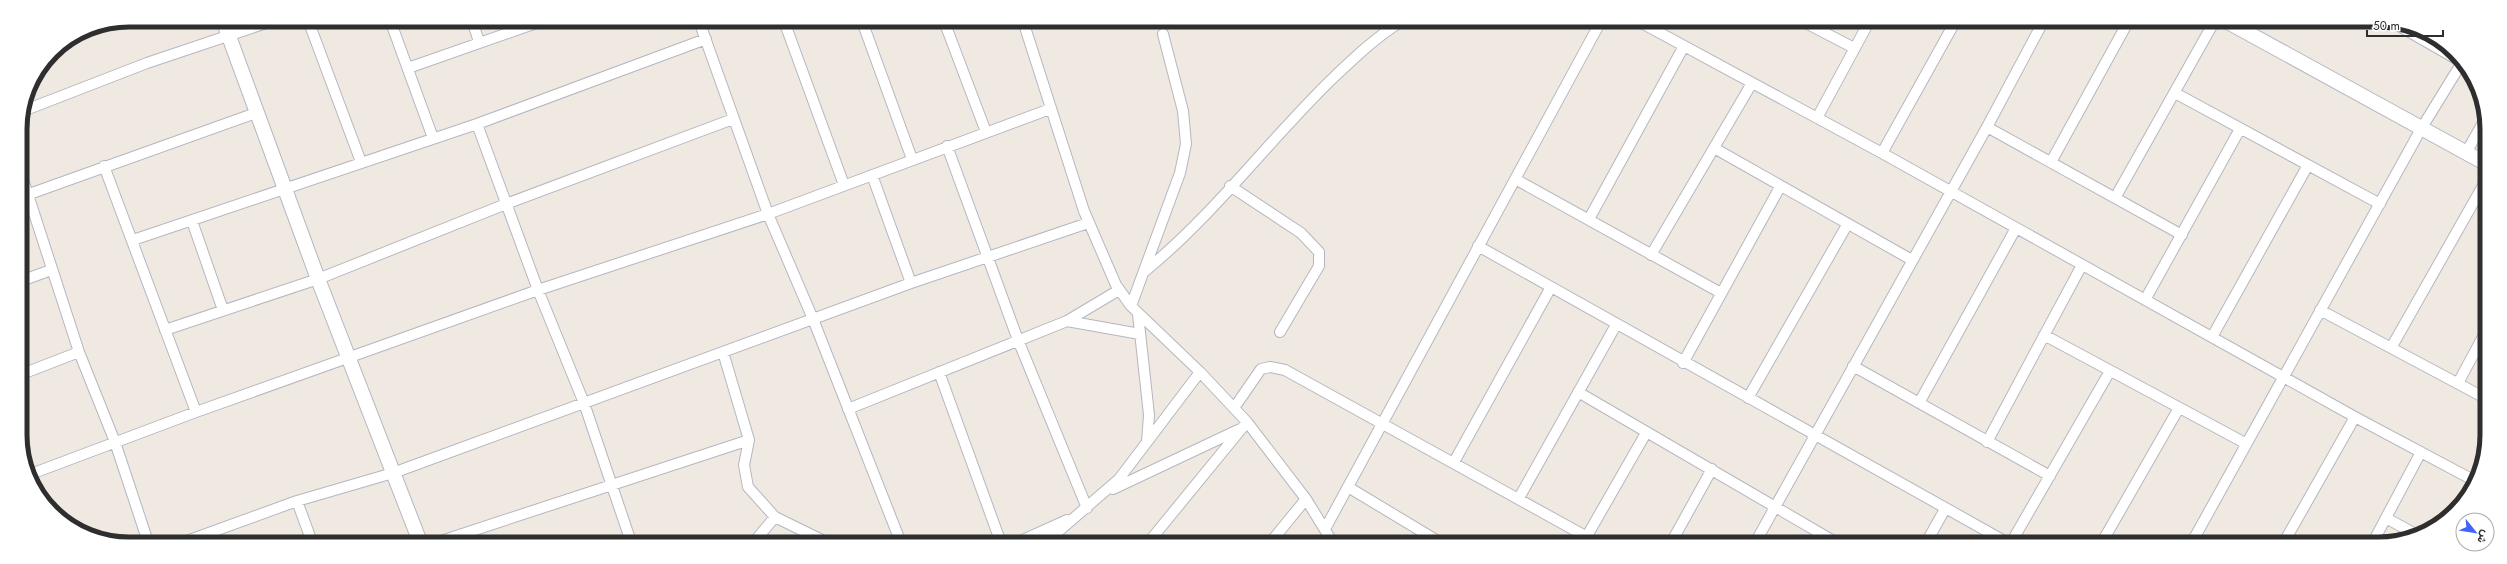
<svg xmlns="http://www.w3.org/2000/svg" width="2507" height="564" viewBox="0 0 2507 564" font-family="Jost,Vazirmatn,sans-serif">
<rect width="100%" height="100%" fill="#efe9e1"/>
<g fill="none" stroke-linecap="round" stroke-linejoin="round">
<defs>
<path id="street" d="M308,20L361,162
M390,20L433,138
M472,20L479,42
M699,21L768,214L813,319L901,543
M784,21L844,185
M862,21L912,159
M944,21L986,132
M1023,21L1084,211L1116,285L1131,306L1200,372L1247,422L1306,499L1333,543
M1638,21L1882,153L2355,417L2475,481
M1804,22L1854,48
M2392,22L2460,61
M408,68L545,20
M2175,93L2380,204
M23,111L147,63L275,20
M1817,118L1869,22
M477,124L538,290L584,403L631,542
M1987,127L2182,235
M947,146L1018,340L1087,508
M1714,148L1912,260
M1882,153L1955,22
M2466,153L2485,119
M2051,162L2128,22
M104,166L196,412
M21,173L79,352L115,442L148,542
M872,175L911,283
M1515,179L1721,293
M1230,186L1301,233L1319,252V266L1280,332
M21,197L256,113
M2115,198L2214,22
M1589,219L1684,46
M192,221L223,310
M133,240L477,124L706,39
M1478,246L2008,543
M1651,255L1752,83
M1145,271C1214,215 1268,141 1332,79C1354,58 1376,37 1402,21
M21,281L51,270
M2145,300L2240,129
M1131,306L1180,173L1186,144L1183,111L1163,34
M2320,310L2485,398
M1138,314L1149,415L1147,442
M1067,321L1140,334
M165,330L318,279L506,204L733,119
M2044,335L2245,443
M2212,337L2308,165
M2391,348L2485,182
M723,352L749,440L744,465L748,487L775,517L828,543
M1683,363L1780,187
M1853,366L2050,476
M939,372L1001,543
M22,374L79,352
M2458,383L2485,333
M1578,392L1837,543
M1748,398L1847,225
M1919,403L2016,228
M1234,408L1261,369L1270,367L1285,370L1587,537
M848,409L1067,321L1119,290
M1987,442L2082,265
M1454,462L1551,287
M31,474L196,412L538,290L768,214L1050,109
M1348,487L1441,543
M1113,489L1238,430
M1519,498L1616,325
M297,501L312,542
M2386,518L2419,536
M1325,529L1601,21
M184,542L297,501L393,473L911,283L1088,223
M438,542L749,440
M754,542L775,517
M1016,543L1067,520
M1045,543L1119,479L1200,372
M1148,543L1247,422
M1270,543L1306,499
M1583,543L1646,433
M1671,543L1712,469
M1755,543L1987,127L2043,22
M1926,543L1945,509
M2011,543L2110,371
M2101,544L2179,408
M2191,544L2421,129L2461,64
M2283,544L2355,417
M2372,544L2421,452"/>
<path id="secondary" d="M223,20L318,279L420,542
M2228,22L2485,163"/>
</defs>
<use href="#street" stroke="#b4b7c1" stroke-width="12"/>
<use href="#secondary" stroke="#b4b7c1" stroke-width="16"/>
<use href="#street" stroke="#fff" stroke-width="10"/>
<use href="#secondary" stroke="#fff" stroke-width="14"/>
</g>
<path d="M0 0H2507V564H0ZM129 27H2378A102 102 0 0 1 2480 129V435A102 102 0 0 1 2378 537H129A102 102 0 0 1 27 435V129A102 102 0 0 1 129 27Z" fill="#fff" fill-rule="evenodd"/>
<path fill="none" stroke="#2e2e2e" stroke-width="5" d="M129 27H2378A102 102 0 0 1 2480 129V435A102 102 0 0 1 2378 537H129A102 102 0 0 1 27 435V129A102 102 0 0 1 129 27Z"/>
<g transform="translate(2475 532) rotate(120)"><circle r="19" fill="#ffffff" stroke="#ababab"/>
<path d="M0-3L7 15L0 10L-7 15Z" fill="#4264fb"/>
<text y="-6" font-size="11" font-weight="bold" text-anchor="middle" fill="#2e2e2e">ش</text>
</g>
<path d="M2367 30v6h76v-6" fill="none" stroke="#2e2e2e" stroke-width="2"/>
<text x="2373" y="30" font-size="12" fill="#2e2e2e" stroke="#ffffff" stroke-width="3" paint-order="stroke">50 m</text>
</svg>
